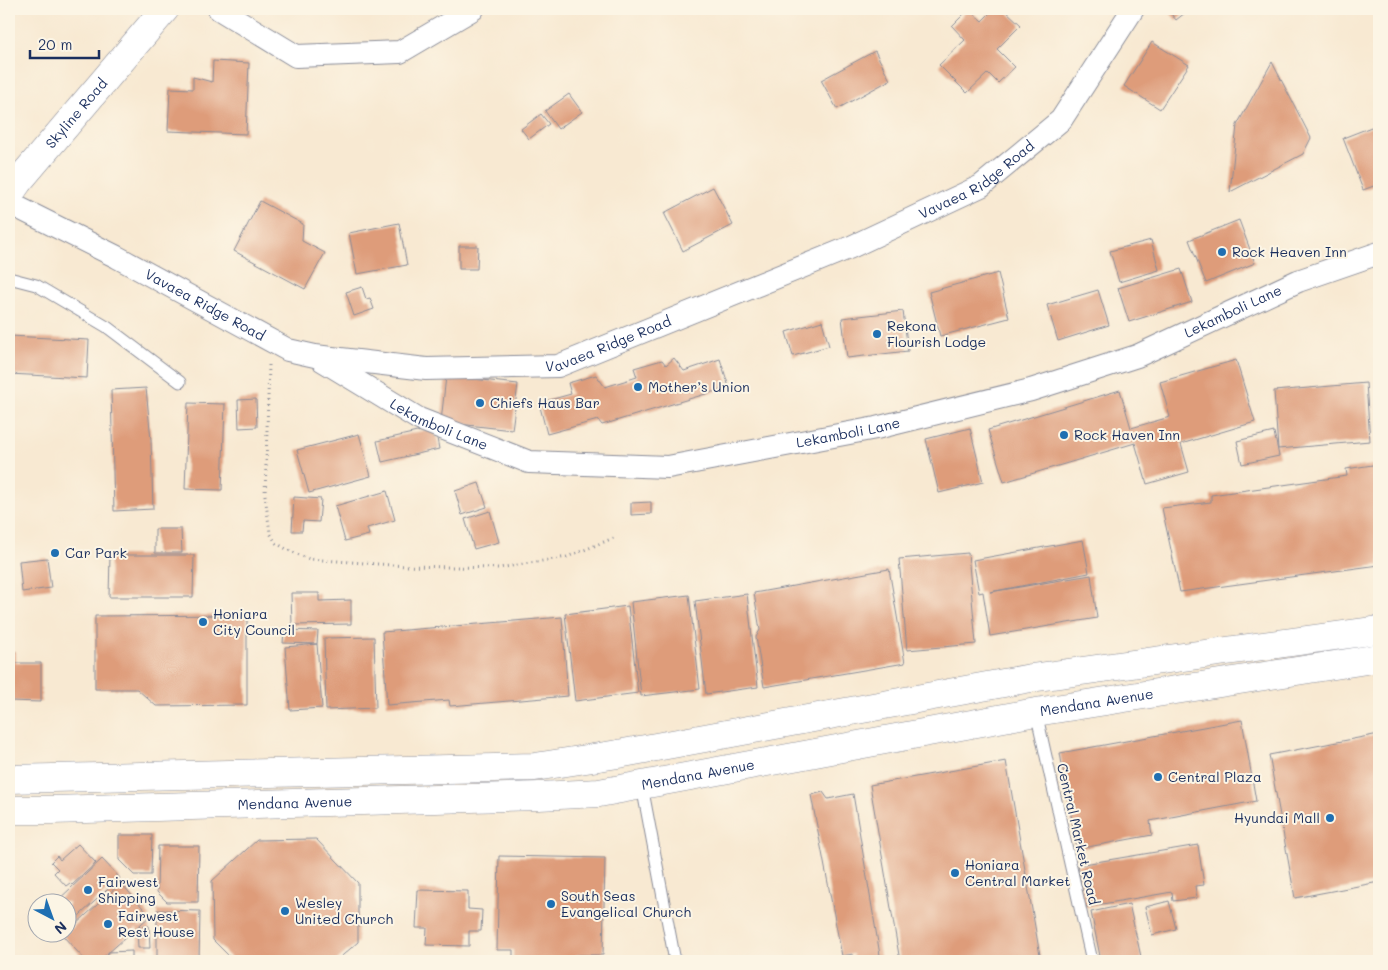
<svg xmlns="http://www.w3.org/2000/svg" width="1388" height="970" viewBox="0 0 1388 970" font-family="Mali,sans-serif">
<rect width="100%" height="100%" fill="#fcf5e5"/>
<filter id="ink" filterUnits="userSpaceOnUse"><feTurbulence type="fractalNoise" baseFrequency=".02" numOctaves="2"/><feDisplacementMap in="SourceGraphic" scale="10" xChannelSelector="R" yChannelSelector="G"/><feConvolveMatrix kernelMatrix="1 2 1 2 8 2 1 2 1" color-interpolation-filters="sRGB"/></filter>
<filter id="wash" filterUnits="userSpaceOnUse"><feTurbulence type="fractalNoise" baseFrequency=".0096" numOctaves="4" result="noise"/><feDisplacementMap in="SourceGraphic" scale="20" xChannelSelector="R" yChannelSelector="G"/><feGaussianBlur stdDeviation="1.12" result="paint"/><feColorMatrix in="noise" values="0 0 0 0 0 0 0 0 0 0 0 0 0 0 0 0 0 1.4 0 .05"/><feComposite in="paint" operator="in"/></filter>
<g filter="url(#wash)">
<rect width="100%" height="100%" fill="#f8e9d2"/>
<g id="blocks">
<path fill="#de9c7a" d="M969,9L982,21L994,9H1004L1021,25L997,49L1015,67L998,83L988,73L967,93L939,65L965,40L952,26Z
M1167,9H1190L1176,20Z
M1152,42L1189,65L1160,109L1124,86Z
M875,51L890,80L837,109L821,80Z
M213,61L249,63L246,134L168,131L170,88L193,89V77L212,82Z
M1272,62L1311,138L1303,154L1230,192L1237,125Z
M569,94L582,112L558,129L545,111Z
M541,114L549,124L529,139L521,129Z
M1379,124V184L1363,190L1343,138Z
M713,187L733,225L683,251L664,213Z
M260,201L303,224L302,241L325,253L305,289L234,251Z
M1239,220L1255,263L1206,283L1189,240Z
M399,223L407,265L357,274L349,233Z
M1151,240L1159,270L1119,282L1110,251Z
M459,246H478L477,269H459Z
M1181,269L1192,302L1129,322L1118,288Z
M998,273L1009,318L940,336L929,292Z
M362,287L366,299L370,298L374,309L354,316L346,292Z
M1098,290L1109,325L1058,341L1047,305Z
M903,311L908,351L847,358L842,318Z
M822,321L829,346L793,356L786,332Z
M10,336L89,340L87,378L9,374Z
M674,358L684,371L720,359L729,387L602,425L598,420L547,434L539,403L571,394L568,383L596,375L605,387L637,377L634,368L662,360L666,365Z
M1236,360L1255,422L1181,444L1189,472L1147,484L1135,443L1004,482L988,430L1120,390L1131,428L1170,417L1160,382Z
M446,376L518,384L512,430L441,422Z
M1366,383L1370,441L1278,449L1274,391Z
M146,388L151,440L153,509L114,511L111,390Z
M256,399L257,427L239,428L238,400Z
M188,403L225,404L222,490L185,489Z
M435,428L439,449L382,462L377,441Z
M970,428L983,482L939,493L926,439Z
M1274,432L1279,456L1242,464L1237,441Z
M359,434L371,476L309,493L297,450Z
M1379,464V565L1180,592L1162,508L1211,502V495L1347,476L1346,469Z
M479,483L487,507L462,515L455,491Z
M387,491L395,520L367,528L369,535L345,541L335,506Z
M294,497L321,499L319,522L303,521L302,531H292Z
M651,502V514L631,515V503Z
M490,511L499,542L474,549L465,519Z
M155,529H181L182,553H155Z
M1083,540L1089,573L990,592L1091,575L1097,618L990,636L983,592L979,593L973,560Z
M968,553L976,644L907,650L899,559Z
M110,555H194L193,597H109Z
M47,558L51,588L22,592L19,561Z
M889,569L905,663L764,687L756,637L760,630L754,593Z
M291,593H319V601L351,600V624L292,625Z
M747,594L758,687L706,694L695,601Z
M689,595L700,689L641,696L631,602Z
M628,606L638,693L575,701L565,614Z
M247,615V705L156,706L137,689H95V616Z
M562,617L568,696L450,706L449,700L387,705L382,632Z
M284,630L318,631L317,644L322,708L290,710L285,647L317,644L283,643Z
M374,637L376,708L326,710L324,638Z
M9,651H15V663H41V702L9,701Z
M1242,720L1256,801L1150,821L1152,835L1077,849L1060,753Z
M1379,734V882L1295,898L1269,755Z
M1006,761L1041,961H900L870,785Z
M823,792L828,799L853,794L881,961H836L853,957V954L842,956L811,795Z
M119,835H152L151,875H134L119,860Z
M316,839L358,883V942L336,961H234L213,940L212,881L257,840Z
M78,844L96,863L72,885L70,883L66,886L54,873L58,869L51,862L57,856L60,860Z
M1198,845L1204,885L1195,886L1197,898L1173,901L1172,892L1085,907L1078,865Z
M158,846H199L198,902H167L157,892Z
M499,856L605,858L603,955H576V961H513V950H497Z
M102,859L120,878L68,926V902H56Z
M121,883L150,916L99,961H86L63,936Z
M418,890L468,891V909L482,910L481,931H469V946L426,945L427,928H416Z
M1169,901L1176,929L1152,935L1145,907Z
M1129,904L1142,961H1101L1091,912Z
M157,910L200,911L199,961H157Z
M149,926L150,948H138L137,927Z
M132,951V961H108V952Z"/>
</g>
</g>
<g filter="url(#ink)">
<use href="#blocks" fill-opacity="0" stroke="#8a8c98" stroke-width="1"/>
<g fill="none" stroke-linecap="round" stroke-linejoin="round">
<defs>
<path id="lane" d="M9,278L36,285L107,327L180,382
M1036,712L1092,961
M642,786L675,961"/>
<g id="street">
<path d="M219,9L296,56L400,52L473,9"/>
<path id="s1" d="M9,203L117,257L288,350L315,356L426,369L558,366L851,247L981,186L1061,120L1133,9"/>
<path id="s2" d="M322,360L419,419L529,462L668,467L876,428L1031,390L1137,356L1298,281L1379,253"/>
</g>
<g id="secondary">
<path id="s3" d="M9,195L18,182L165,9"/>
<path d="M9,779L535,767L618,754L1031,678L1379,630"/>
<path id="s4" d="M9,810H52L539,796L599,793L1036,712L1379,658"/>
</g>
</defs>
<use href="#lane" stroke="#8a8c98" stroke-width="13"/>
<use href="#street" stroke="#8a8c98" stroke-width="24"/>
<use href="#secondary" stroke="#8a8c98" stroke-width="29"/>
<path stroke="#8a8c98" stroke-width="3" stroke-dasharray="1 4" stroke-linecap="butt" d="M269,365L265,495L270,533L276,543L290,551L309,559L406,566L499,568L567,557L616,537"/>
<use href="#lane" stroke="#fff" stroke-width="11"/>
<use href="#street" stroke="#fff" stroke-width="22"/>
<use href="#secondary" stroke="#fff" stroke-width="28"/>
</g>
</g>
<g fill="#1f6fb2" stroke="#fcf5e5" stroke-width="2">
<circle cx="1222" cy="252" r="5"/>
<circle cx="877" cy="334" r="5"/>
<circle cx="638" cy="387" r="5"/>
<circle cx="480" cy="403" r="5"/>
<circle cx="1064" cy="435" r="5"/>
<circle cx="55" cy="553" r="5"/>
<circle cx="203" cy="622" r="5"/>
<circle cx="1158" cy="777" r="5"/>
<circle cx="1330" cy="818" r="5"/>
<circle cx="955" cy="873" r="5"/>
<circle cx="88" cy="890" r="5"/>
<circle cx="551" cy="904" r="5"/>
<circle cx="285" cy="911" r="5"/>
<circle cx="108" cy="924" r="5"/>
</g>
<g text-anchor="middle" stroke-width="4" stroke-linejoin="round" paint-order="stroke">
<g font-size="14" fill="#1b2f5e" stroke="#fcf5e5">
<text dy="5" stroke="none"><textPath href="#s3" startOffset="106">Skyline Road</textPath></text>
<text dy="5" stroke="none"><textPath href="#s1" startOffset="1046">Vavaea Ridge Road</textPath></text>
<text dy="5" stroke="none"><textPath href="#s1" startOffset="221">Vavaea Ridge Road</textPath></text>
<text dy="5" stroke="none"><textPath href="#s2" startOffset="959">Lekamboli Lane</textPath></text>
<text dy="5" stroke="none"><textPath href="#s1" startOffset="641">Vavaea Ridge Road</textPath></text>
<text dy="5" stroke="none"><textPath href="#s2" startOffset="134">Lekamboli Lane</textPath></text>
<text dy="5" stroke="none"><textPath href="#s2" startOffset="554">Lekamboli Lane</textPath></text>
<text dy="5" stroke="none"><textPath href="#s4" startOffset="1096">Mendana Avenue</textPath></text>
<text dy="5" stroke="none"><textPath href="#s4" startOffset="691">Mendana Avenue</textPath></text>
<text dy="5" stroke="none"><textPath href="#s4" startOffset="286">Mendana Avenue</textPath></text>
<text transform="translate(1078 834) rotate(77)" y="5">Central Market Road</text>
</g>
<g font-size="14" fill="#1b2f5e" stroke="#fcf5e5" text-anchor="start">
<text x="1232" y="257">Rock Heaven Inn</text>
<text x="887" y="331">Rekona<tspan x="887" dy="16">Flourish Lodge</tspan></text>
<text x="648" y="392">Mother’s Union</text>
<text x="490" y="408">Chiefs Haus Bar</text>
<text x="1074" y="440">Rock Haven Inn</text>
<text x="65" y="558">Car Park</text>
<text x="213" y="619">Honiara<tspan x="213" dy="16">City Council</tspan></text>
<text x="1168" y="782">Central Plaza</text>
<text x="1320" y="823" text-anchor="end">Hyundai Mall</text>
<text x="965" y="870">Honiara<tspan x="965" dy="16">Central Market</tspan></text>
<text x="98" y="887">Fairwest<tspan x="98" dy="16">Shipping</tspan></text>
<text x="561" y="901">South Seas<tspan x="561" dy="16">Evangelical Church</tspan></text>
<text x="295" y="908">Wesley<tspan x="295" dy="16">United Church</tspan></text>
<text x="118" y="921">Fairwest<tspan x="118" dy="16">Rest House</tspan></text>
</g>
</g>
<rect width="1388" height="970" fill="none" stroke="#fcf5e5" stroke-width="30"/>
<g transform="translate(52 918) rotate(139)"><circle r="24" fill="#fcf5e5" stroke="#a2a6af"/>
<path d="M0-4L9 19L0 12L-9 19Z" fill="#1f6fb2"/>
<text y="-8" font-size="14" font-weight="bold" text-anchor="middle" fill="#1b2f5e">N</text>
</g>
<path d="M30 50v8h69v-8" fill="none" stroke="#1b2f5e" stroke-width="2.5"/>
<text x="38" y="50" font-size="15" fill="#1b2f5e" stroke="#fcf5e5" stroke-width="4" paint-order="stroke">20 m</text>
</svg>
